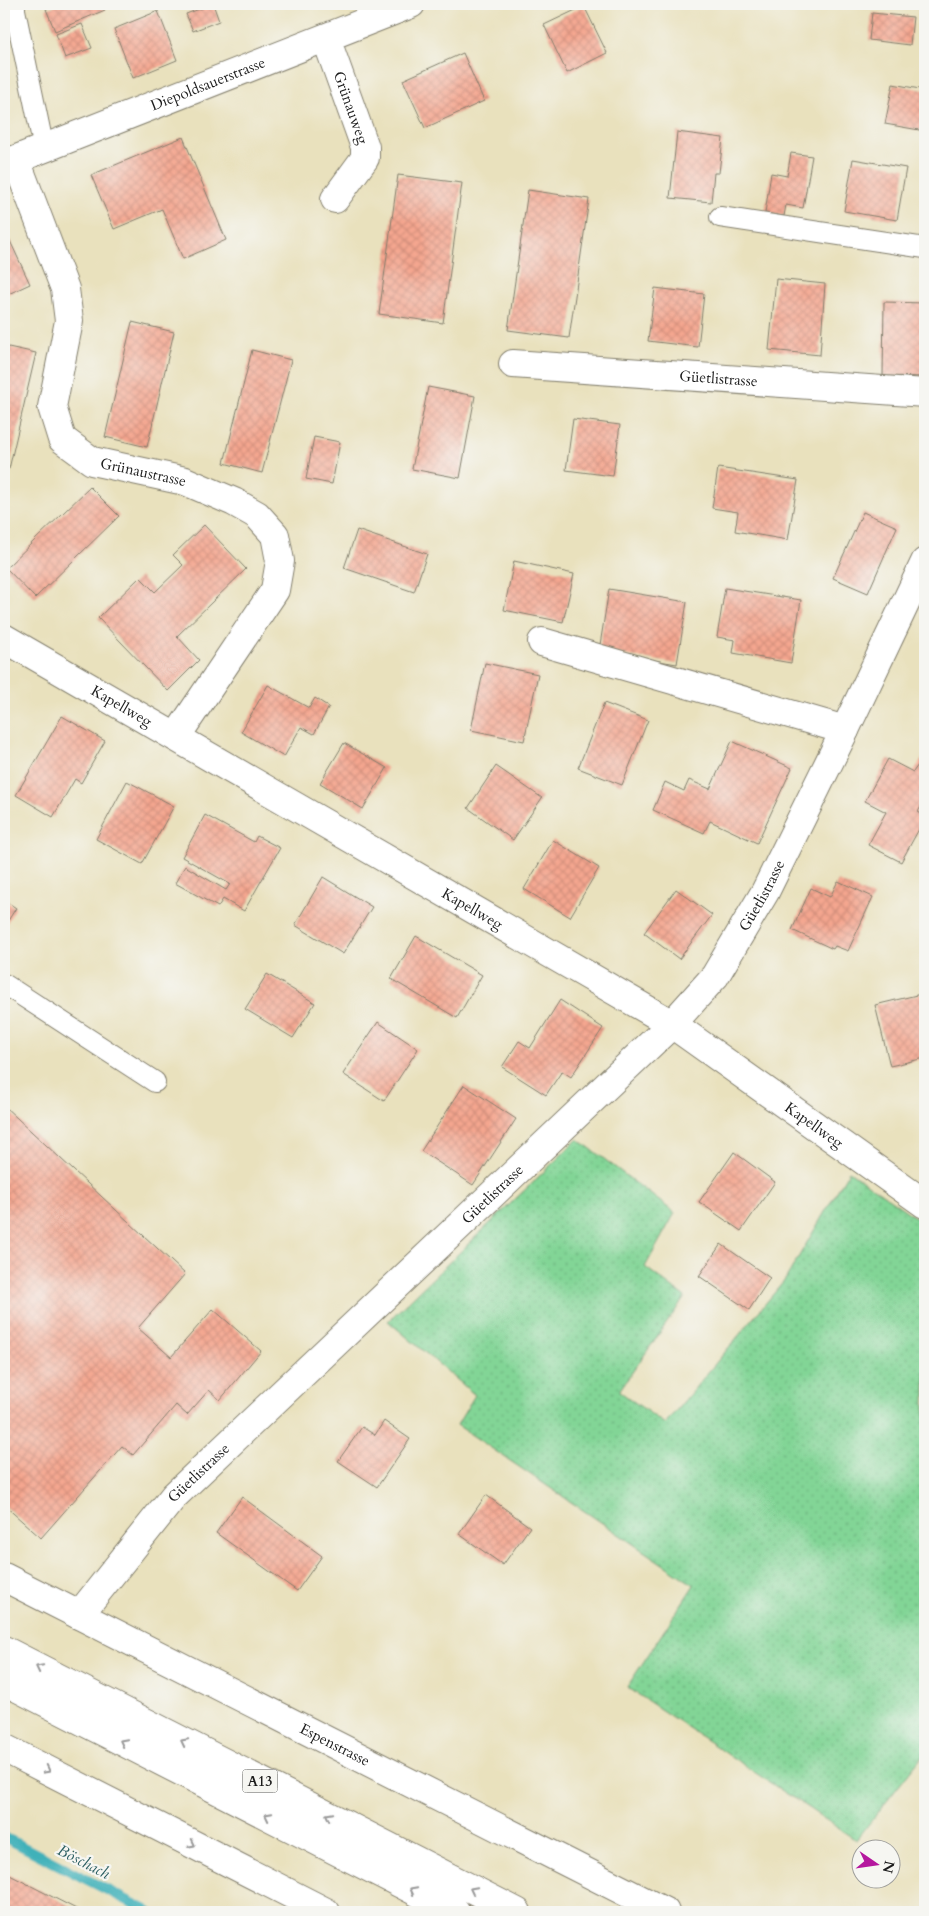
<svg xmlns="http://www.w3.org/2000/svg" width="929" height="1916" viewBox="0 0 929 1916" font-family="Cardo,serif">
<defs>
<pattern id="grass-dots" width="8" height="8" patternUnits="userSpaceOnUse" patternTransform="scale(1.25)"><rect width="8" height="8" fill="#82d596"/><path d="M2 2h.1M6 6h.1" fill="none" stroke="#70b681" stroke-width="1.8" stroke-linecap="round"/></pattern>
<pattern id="building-cross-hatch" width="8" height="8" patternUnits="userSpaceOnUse" patternTransform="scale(1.25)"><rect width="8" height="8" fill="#f4a68f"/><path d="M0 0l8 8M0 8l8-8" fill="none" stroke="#d18e7b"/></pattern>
</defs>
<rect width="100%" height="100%" fill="#f6f6f2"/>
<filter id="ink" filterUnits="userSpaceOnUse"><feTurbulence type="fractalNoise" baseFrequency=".02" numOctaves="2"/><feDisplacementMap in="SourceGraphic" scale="10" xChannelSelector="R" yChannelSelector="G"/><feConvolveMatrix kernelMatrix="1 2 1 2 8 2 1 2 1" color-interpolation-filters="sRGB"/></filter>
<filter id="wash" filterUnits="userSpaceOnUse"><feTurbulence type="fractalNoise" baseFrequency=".0096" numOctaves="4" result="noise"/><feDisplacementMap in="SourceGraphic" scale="20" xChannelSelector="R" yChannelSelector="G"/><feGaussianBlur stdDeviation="1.12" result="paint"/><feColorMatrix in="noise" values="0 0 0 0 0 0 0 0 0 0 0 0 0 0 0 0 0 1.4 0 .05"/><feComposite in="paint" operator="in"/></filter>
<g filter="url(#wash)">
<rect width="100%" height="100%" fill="#e9e1bd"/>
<path fill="url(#grass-dots)" stroke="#4f7859" d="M578,1139L675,1213L645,1267L685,1297L619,1391L665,1424L785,1280L849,1171L925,1224V1753L856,1840L627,1687L694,1585L457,1425L475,1395L388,1321Z"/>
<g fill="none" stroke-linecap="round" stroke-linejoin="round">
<path stroke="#40b1b9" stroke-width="10" d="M4,1837L150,1912"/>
</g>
<g id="blocks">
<path fill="url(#building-cross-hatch)" d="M59,4H103L105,10L55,31L46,9Z
M213,4L219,21L193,31L186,14Z
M584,6L607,53L567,73L544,25Z
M158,11L177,60L133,78L114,29Z
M872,13L913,17L910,45L869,40Z
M82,24L92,48L65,58L56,34Z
M463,53L484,101L425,128L403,80Z
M893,84L925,90V131L885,124Z
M677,132L723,138L719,173H714L711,202L670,198Z
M183,137L226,240L183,259L162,209L114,229L91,175Z
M791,153L812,156L803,208L786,205L784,216L765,213L771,173L787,176Z
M853,159L906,168L897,220L844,211Z
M398,175L462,183L443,323L379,314Z
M528,190L589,199L569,338L508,330Z
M5,230L30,284L4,296V231Z
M776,279L825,284L820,355L769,350Z
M655,288L704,294L698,347L648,341Z
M884,302L925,303V377L883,376Z
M132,322L174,332L147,447L105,437Z
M4,346L36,353L9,469L4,467Z
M252,350L291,360L262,473L224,463Z
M428,387L475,396L460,478L412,469Z
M573,419L620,425L613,476L566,470Z
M314,437L340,442L332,484L306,479Z
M718,468L798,480L788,540L735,531L738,512L712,508Z
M90,487L119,516L35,598L6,568Z
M863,512L897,527L868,593L833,578Z
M204,525L246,569L177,636L199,660L168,691L98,618L140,577L155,592L183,565L173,555Z
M357,530L427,554L414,592L344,568Z
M514,561L574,574L563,622L504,610Z
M725,588L801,600L791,663L733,653L735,640L717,637Z
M609,589L687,602L677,664L599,651Z
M485,663L538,674L524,741L471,730Z
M268,685L309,708L315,698L329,707L314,734L301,727L284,757L241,732Z
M604,703L648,720L622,785L578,768Z
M62,716L105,741L81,783L75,779L53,817L16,795Z
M732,741L792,768L757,843L710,821L704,833L653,810L665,782L684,791L689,780L710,789Z
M344,743L387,768L363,809L320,783Z
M923,758L925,760V799L918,812L925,816V818L901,862L868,845L886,812L865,801L888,759L913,772Z
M496,766L542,798L513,840L468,808Z
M127,781L174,806L142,864L96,839Z
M205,815L254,842L257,836L280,848L244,911L223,899L218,907L175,883L185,866L226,890L230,884L182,857Z
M553,840L599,868L570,917L524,889Z
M323,877L372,907L343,954L295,925Z
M838,881L873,897L848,951L835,946L833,949L792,930L811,888L830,897Z
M676,889L712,915L679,959L644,933Z
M4,900L16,908L4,927Z
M416,936L482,975L457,1018L391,979Z
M267,974L315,1003L293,1038L245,1009Z
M925,993V1058L890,1066L875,1005Z
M560,1000L603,1028L571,1077L562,1071L546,1095L502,1067L519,1041L530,1048Z
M378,1022L418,1049L384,1101L343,1074Z
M464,1085L516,1119L473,1185L421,1151Z
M4,1106L185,1274L138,1328L171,1357L213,1309L261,1351L220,1400L209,1390L187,1415L176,1405L133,1455L122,1446L41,1538L4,1505Z
M734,1152L775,1182L741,1231L699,1202Z
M721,1244L770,1278L749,1310L699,1276Z
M384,1421L410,1439L377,1487L338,1461L362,1427L375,1435Z
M486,1495L530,1527L503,1565L459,1534Z
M242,1497L322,1556L297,1591L216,1533Z
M4,1872L82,1912H4Z"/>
</g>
</g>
<g filter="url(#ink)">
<use href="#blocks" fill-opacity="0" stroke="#827e6c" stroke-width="1"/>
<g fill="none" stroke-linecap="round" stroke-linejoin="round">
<defs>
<path id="service" d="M15,4V10L44,149
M720,217L925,248
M4,984L155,1082"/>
<g id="minor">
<path id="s1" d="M326,38L365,147V158L335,199"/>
<path id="s2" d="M16,160L65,289L69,321L52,407L62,439L92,461L185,481L234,502L257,515L275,535L280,561L275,590L176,737"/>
<path id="s3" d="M513,364L925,393"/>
<path id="s4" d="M4,638L672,1024L925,1204"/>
<path d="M542,642L845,730"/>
<path id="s5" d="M79,1615L174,1496L672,1024L715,976L765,892L845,730L925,562"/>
</g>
<g id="tertiary">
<path id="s6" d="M4,1577L665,1912"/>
</g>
<g id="secondary">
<path id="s7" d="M4,164L411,4"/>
</g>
<path id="motorway" d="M4,1650L517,1912
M4,1681L456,1912
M4,1748L326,1912"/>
</defs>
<use href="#service" stroke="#827e6c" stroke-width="22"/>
<use href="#minor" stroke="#827e6c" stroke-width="30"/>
<use href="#tertiary" stroke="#827e6c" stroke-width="30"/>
<use href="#secondary" stroke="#827e6c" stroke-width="30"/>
<use href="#motorway" stroke="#827e6c" stroke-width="30"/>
<use href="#service" stroke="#fff" stroke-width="20"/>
<use href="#minor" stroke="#fff" stroke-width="28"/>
<use href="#tertiary" stroke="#fff" stroke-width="28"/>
<use href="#secondary" stroke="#fff" stroke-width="28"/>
<use href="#motorway" stroke="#fff" stroke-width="28"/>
</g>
<defs><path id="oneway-chevron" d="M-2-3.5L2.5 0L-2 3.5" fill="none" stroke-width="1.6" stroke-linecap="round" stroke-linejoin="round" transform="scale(1.25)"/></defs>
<g stroke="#999">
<use href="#oneway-chevron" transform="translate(39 1668) rotate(-153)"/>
<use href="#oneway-chevron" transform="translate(123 1742) rotate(-153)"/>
<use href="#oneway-chevron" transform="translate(184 1742) rotate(-153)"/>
<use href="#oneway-chevron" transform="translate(47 1770) rotate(27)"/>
<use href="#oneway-chevron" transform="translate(268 1816) rotate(-153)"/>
<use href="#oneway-chevron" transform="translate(329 1816) rotate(-153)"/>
<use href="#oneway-chevron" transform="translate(192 1844) rotate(27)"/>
<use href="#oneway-chevron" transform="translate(413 1890) rotate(-153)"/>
<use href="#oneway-chevron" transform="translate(473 1890) rotate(-153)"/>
</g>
</g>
<g text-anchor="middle" stroke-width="4.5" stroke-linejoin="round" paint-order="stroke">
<rect fill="#f6f6f2" stroke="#5d5d5c" stroke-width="1" x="242.5" y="1769.5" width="35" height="23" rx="4"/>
<g font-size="14" font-weight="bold" fill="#1c1c1c">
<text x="260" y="1786">A13</text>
</g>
<g font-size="15" fill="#1c1c1c" stroke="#f6f6f2">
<text dy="5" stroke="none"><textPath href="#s7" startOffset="219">Diepoldsauerstrasse</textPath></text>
<text dy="5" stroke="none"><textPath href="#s1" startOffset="74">Grünauweg</textPath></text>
<text dy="5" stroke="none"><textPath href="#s3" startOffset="206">Güetlistrasse</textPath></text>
<text dy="5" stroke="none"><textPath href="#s2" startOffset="381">Grünaustrasse</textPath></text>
<text dy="5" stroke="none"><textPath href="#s4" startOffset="136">Kapellweg</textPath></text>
<text dy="5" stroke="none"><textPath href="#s5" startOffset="996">Güetlistrasse</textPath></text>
<text dy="5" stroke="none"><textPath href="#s4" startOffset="541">Kapellweg</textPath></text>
<text dy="5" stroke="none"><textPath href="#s4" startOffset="946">Kapellweg</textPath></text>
<text dy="5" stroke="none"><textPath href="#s5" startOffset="591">Güetlistrasse</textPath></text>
<text dy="5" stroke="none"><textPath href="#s5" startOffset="186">Güetlistrasse</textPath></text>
<text dy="5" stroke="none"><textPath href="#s6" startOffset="371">Espenstrasse</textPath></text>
</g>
<g font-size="16" font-style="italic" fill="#2c5f63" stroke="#f6f6f2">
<text transform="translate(84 1861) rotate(27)" y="6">Böschach</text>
</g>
</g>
<rect width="929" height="1916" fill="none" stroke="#f6f6f2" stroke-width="20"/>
<g transform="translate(876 1864) rotate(103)"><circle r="24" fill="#f6f6f2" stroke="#9f9f9c"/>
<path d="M0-4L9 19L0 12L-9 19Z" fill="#b5179e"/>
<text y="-8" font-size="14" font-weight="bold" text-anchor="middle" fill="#1c1c1c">N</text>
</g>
</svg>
